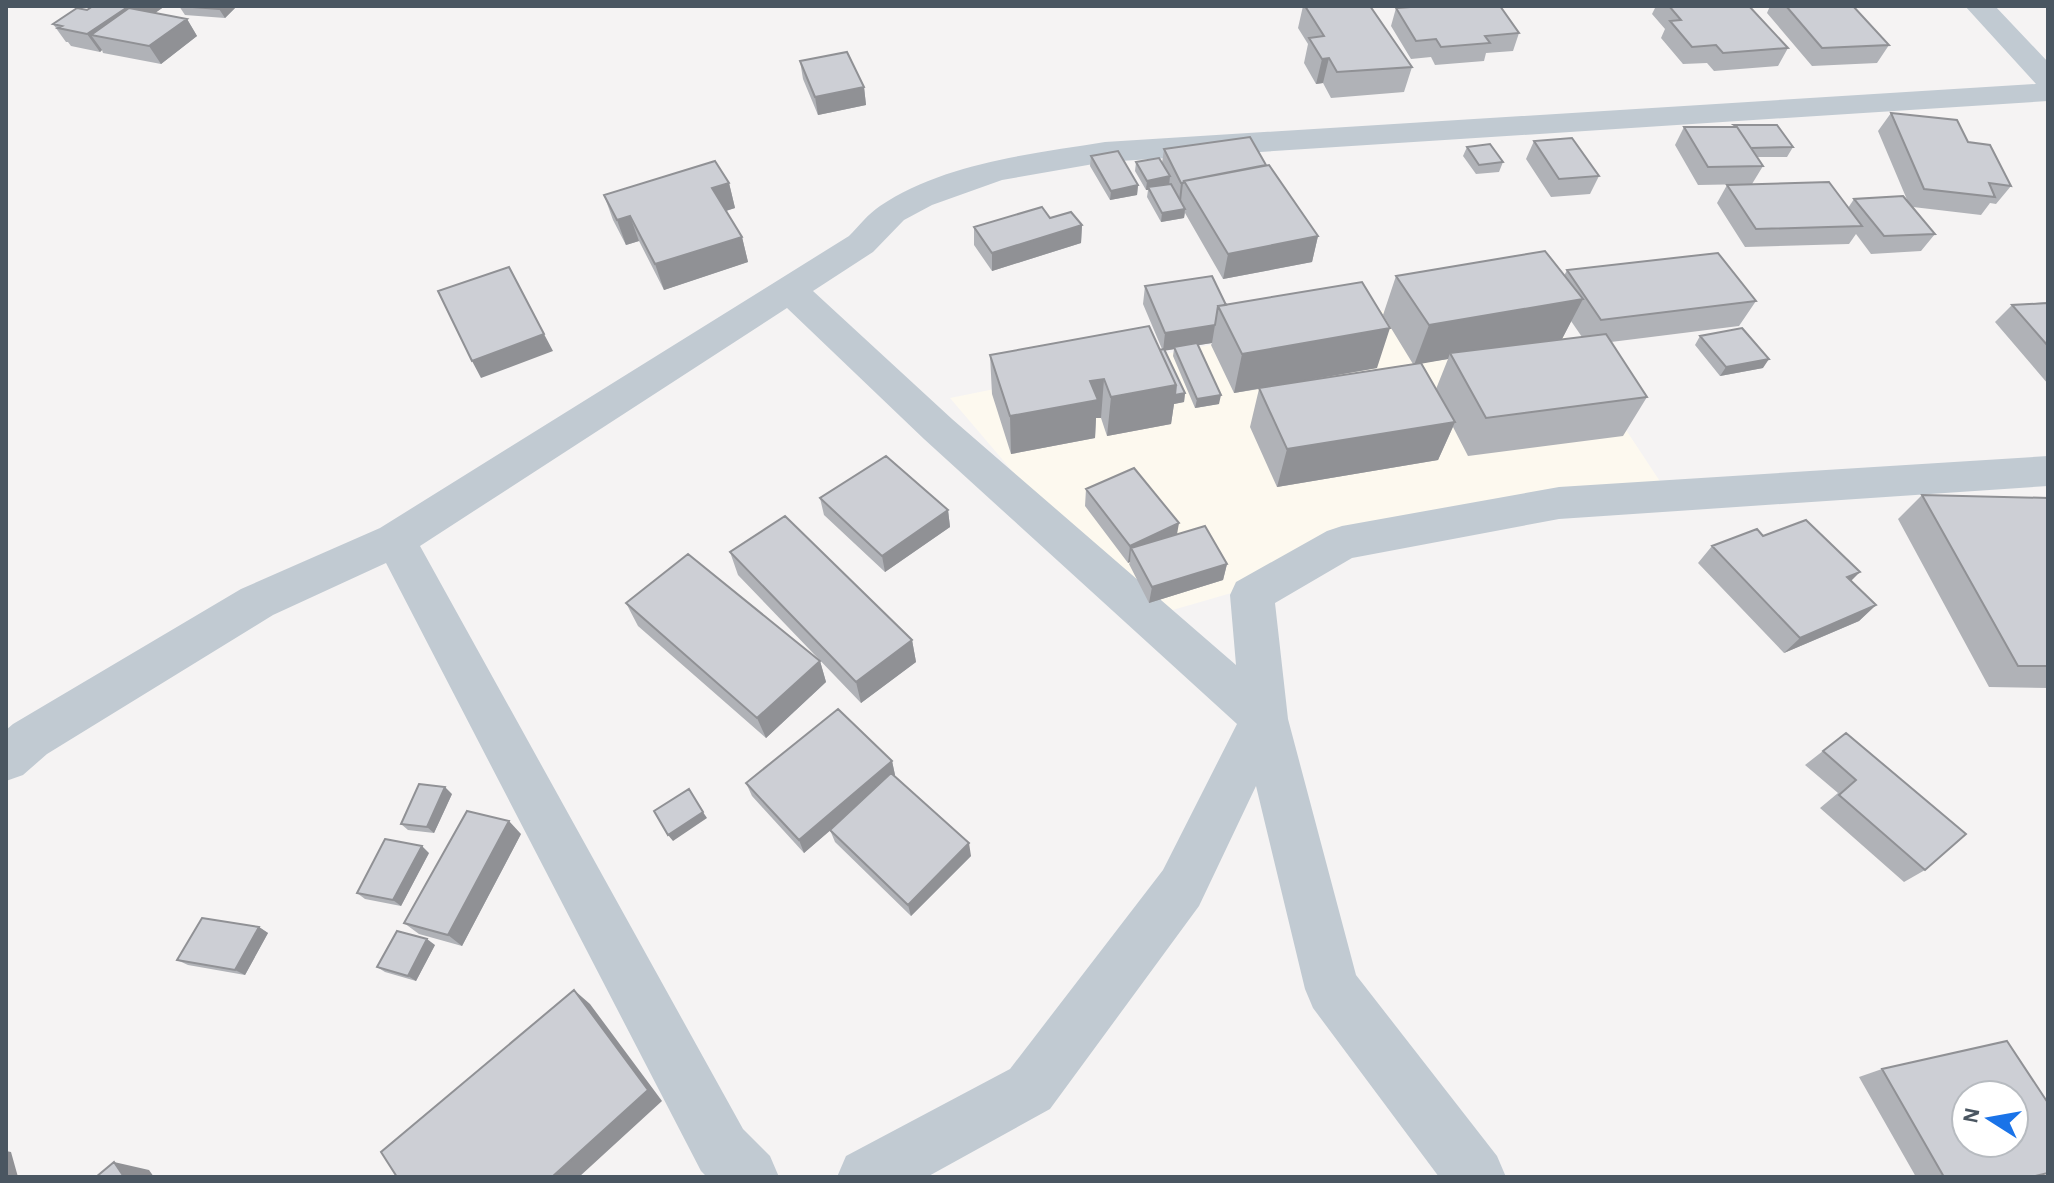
<svg xmlns="http://www.w3.org/2000/svg" width="2054" height="1183" viewBox="0 0 2054 1183" font-family="'Alegreya Sans',sans-serif">
<rect width="100%" height="100%" fill="#f5f3f3"/>
<path fill="#fdf9ef" d="M1531,286L1667,492L1477,522L1152,616L1037,500L950,398L1352,316Z"/>
<g fill="none" stroke-linecap="round" stroke-linejoin="round">
<path fill="#c1cad2" fill-rule="evenodd" d="M1965,6H1995L2048,62V101L1105,162L1002,180L932,205L904,220L873,252L813,291L952,419L1236,665L1230,595L1236,582L1327,531L1342,526L1559,487L2048,456V486L1559,519L1352,558L1275,603L1288,719L1356,975L1497,1156L1506,1177H1439L1313,1008L1305,989L1256,786L1199,906L1050,1109L927,1177H837L846,1156L1010,1069L1163,870L1237,724L924,439L787,308L420,546L743,1129L770,1156L779,1177H707L701,1171L386,563L273,615L47,754L23,775L6,781V730L13,724L241,589L380,528L849,236C859,226 868,214 880,206C944,163 1031,154 1105,142L2036,84Z"/>
</g>
<path fill="#b0b2b7" fill-rule="evenodd" d="M165,6L155,13L187,19L197,36L161,64L103,53L102,50L100,52L71,46L68,42H66L53,24L87,10Z
M179,6H237L225,18L185,15Z
M1303,6H1370L1412,67L1404,92L1331,98L1323,83L1316,84L1304,63L1308,44L1298,28Z
M1656,6H1749L1788,48L1778,66L1714,71L1707,63L1683,64L1661,38L1665,29L1652,14Z
M1770,6H1853L1889,45L1877,63L1812,66L1767,13Z
M1396,8L1519,33L1513,51L1486,53L1484,61L1435,65L1431,57L1411,59L1391,26Z
M800,61L864,87L866,105L818,115L803,79Z
M1891,113L1968,142L2011,186L1996,204L1990,203L1981,215L1913,207L1935,234L1921,251L1871,254L1856,234L1849,244L1745,247L1717,203L1727,185L1848,208L1854,199L1908,202L1878,131Z
M1734,125L1793,147L1787,157H1757L1763,166L1752,184L1698,185L1675,145L1684,127H1734Z
M1534,141L1599,176L1590,194L1551,197L1526,159Z
M1467,147L1503,162L1499,172L1476,174L1463,156Z
M1164,149L1266,165L1318,236L1312,262L1223,279L1185,213L1184,218L1161,222L1147,197L1148,190H1146L1135,171L1136,162L1162,163Z
M1091,156L1138,185L1137,195L1110,200L1090,166Z
M729,183L735,208L726,211L742,237L748,262L664,290L639,241L626,245L613,220L604,195Z
M1050,218L1082,225L1081,243L992,271L974,245V227Z
M1567,270L1756,301L1739,326L1611,342L1647,397L1623,436L1468,456L1453,427L1438,460L1277,487L1250,427L1259,389L1234,393L1211,345L1212,343L1198,345L1219,404L1195,408L1173,356L1174,349L1165,350L1185,393L1184,402L1174,404L1171,424L1107,436L1101,418H1096L1095,438L1011,454L992,394L990,355L1162,349L1143,304L1145,286L1226,304L1377,368L1292,383L1413,364L1383,315L1396,276H1564ZM1571,321L1582,337L1562,339ZM1448,359L1436,389L1421,363Z
M2048,302V384L1995,322L2012,305Z
M1700,336L1763,368L1720,376L1695,345Z
M1086,489L1177,534L1227,564L1223,580L1149,603L1129,564L1130,562L1128,563L1085,506Z
M1922,495L2048,498V688L1989,687L1898,519Z
M820,498L948,510L950,527L885,572L824,515Z
M1763,536L1851,581L1876,605L1859,621L1784,653L1698,563L1712,546Z
M730,552L912,640L916,662L861,703L738,575Z
M626,603L820,661L826,682L766,738L638,626Z
M1846,733L1925,870L1904,882L1820,808L1838,793L1805,765Z
M892,761L895,775H894L971,856L911,916L835,842L830,830L804,853L752,796L746,783Z
M452,794L434,833L408,830L401,824Z
M521,834L462,946L419,934L404,923Z
M429,853L401,906L365,899L357,893Z
M259,927L268,933L245,975L188,965L177,960Z
M435,945L416,981L385,972L377,967Z
M1882,1069L2031,1177H1916L1859,1077Z"/>
<path fill="#909195" d="M129,6H165L117,40L91,35L102,50L100,52L87,34Z
M222,6H237L225,18L219,9Z
M187,19L197,36L161,64L149,46Z
M1329,58L1323,83L1316,84L1322,59Z
M864,87L866,105L818,115L815,97Z
M1170,176L1169,186L1148,187V190H1146L1147,181Z
M729,183L735,208L719,213L712,188Z
M1181,183H1183L1181,201H1179Z
M1138,185L1137,195L1110,200L1111,191Z
M1185,209L1184,218L1161,222L1162,213Z
M630,216L639,241L626,245L617,220Z
M1082,225L1081,243L992,271V253Z
M1318,236L1312,262L1223,279L1228,254Z
M742,237L748,262L664,290L655,264Z
M1583,299L1562,339L1450,353L1448,359L1414,365L1429,325Z
M1215,325L1212,343L1163,351L1165,333Z
M1390,328L1377,368L1234,393L1242,354Z
M544,334L553,351L481,378L472,361Z
M1769,359L1763,368L1720,376L1726,367Z
M1104,379L1101,418H1096L1095,438L1011,454L1010,416L1090,381Z
M1176,385L1185,393L1184,402L1174,404L1171,424L1107,436L1111,397Z
M1221,395L1219,404L1195,408L1197,399Z
M1455,422L1438,460L1277,487L1287,449Z
M948,510L950,527L885,572L882,556Z
M1179,523L1176,540L1131,548L1130,562L1128,563L1130,546Z
M1227,564L1223,580L1149,603L1152,587Z
M1860,572L1844,588L1847,577Z
M1876,605L1859,621L1784,653L1800,638Z
M912,640L916,662L861,703L856,682Z
M820,661L826,682L766,738L757,718Z
M892,761L895,775L804,853L799,840Z
M445,787L452,794L434,833L427,827Z
M703,812L707,818L673,841L668,835Z
M509,821L521,834L462,946L448,935Z
M969,843L971,856L911,916L908,905Z
M422,846L429,853L401,906L393,900Z
M259,927L268,933L245,975L235,970Z
M427,939L435,945L416,981L408,976Z
M574,990L590,1004L662,1101L579,1177H552Z
M6,1151L11,1152L18,1177H6Z
M114,1162L149,1170L154,1177H124Z"/>
<path fill="#cdcfd5" stroke="#909195" stroke-width="2" fill-rule="evenodd" d="M93,6H129L87,34L58,28L62,26L53,24L77,8L87,10Z
M179,6H222L219,9Z
M1305,6H1370L1412,67L1337,72L1329,58L1322,59L1309,38L1324,36Z
M1425,6H1500L1519,33L1485,36L1490,43L1441,47L1436,39L1416,41L1396,8Z
M1669,6H1749L1788,48L1723,53L1716,45L1692,47L1670,21L1681,20Z
M1786,6H1853L1889,45L1822,48Z
M129,8L187,19L149,46L91,35Z
M847,52L864,87L815,97L800,61Z
M1891,113L1957,120L1968,142L1990,145L2011,186L1989,183L1995,197L1924,189Z
M1734,125H1777L1793,147L1751,148L1737,127Z
M1684,127H1737L1763,166L1708,167Z
M1250,137L1266,165L1184,181L1183,183H1181L1164,149Z
M1572,138L1599,176L1559,179L1534,141Z
M1490,144L1503,162L1479,165L1467,147Z
M1118,151L1138,185L1111,191L1091,156Z
M1159,158L1170,176L1147,181L1136,162Z
M715,161L729,183L712,188L742,237L655,264L630,216L617,220L604,195Z
M1269,165L1318,236L1228,254L1184,181Z
M1829,182L1862,226L1756,229L1727,185Z
M1171,184L1185,209L1162,213L1148,187Z
M1903,196L1935,234L1884,236L1854,199Z
M1042,207L1050,218L1071,212L1082,225L992,253L974,227Z
M1545,251L1583,299L1429,325L1396,276Z
M1718,253L1756,301L1601,320L1567,270Z
M509,267L544,334L472,361L438,291Z
M1212,276L1226,305L1218,306L1215,325L1165,333L1145,286Z
M1362,282L1390,328L1242,354L1218,306Z
M2048,303V346L2012,305Z
M1149,326L1176,385L1111,397L1104,379L1090,381L1098,400L1010,416L990,355Z
M1742,328L1769,359L1726,367L1700,336Z
M1606,334L1647,397L1486,418L1450,353Z
M1197,343L1221,395L1197,399L1174,347Z
M1164,349L1185,393L1175,395L1176,385L1160,350Z
M1421,363L1455,422L1287,449L1259,388Z
M886,456L948,510L882,556L820,498Z
M1134,468L1179,523L1130,546L1086,489Z
M1922,495L2048,498V666H2018Z
M785,516L912,640L856,682L730,552Z
M1806,520L1860,572L1847,577L1876,605L1800,638L1712,546L1757,529L1763,536Z
M1205,526L1227,564L1152,587L1131,548Z
M688,554L820,661L757,718L626,603Z
M838,709L892,761L799,840L746,783Z
M1846,733L1966,834L1925,870L1839,795L1856,780L1823,751Z
M891,773L969,843L908,905L830,830Z
M419,784L445,787L427,827L401,824Z
M689,789L703,812L668,835L654,811Z
M467,811L509,821L448,935L404,923Z
M385,839L422,846L393,900L357,893Z
M202,918L259,927L235,970L177,960Z
M397,931L427,939L408,976L377,967Z
M574,990L648,1090L552,1177H397L381,1152Z
M2007,1041L2048,1103V1173L2031,1177H1944L1882,1069ZM1966,1095H2014V1143H1966Z
M114,1162L124,1177H96Z"/>
<rect width="2054" height="1183" fill="none" stroke="#4a5661" stroke-width="16"/>
<g transform="translate(1990 1119) rotate(281)"><circle r="38" fill="#ffffff" stroke="#b7bbc0" stroke-width="2"/>
<path d="M0-6L14 30L0 20L-14 30Z" fill="#1a73e8"/>
<text y="-12" font-size="22" font-weight="bold" text-anchor="middle" fill="#4a5661">N</text>
</g>
</svg>
